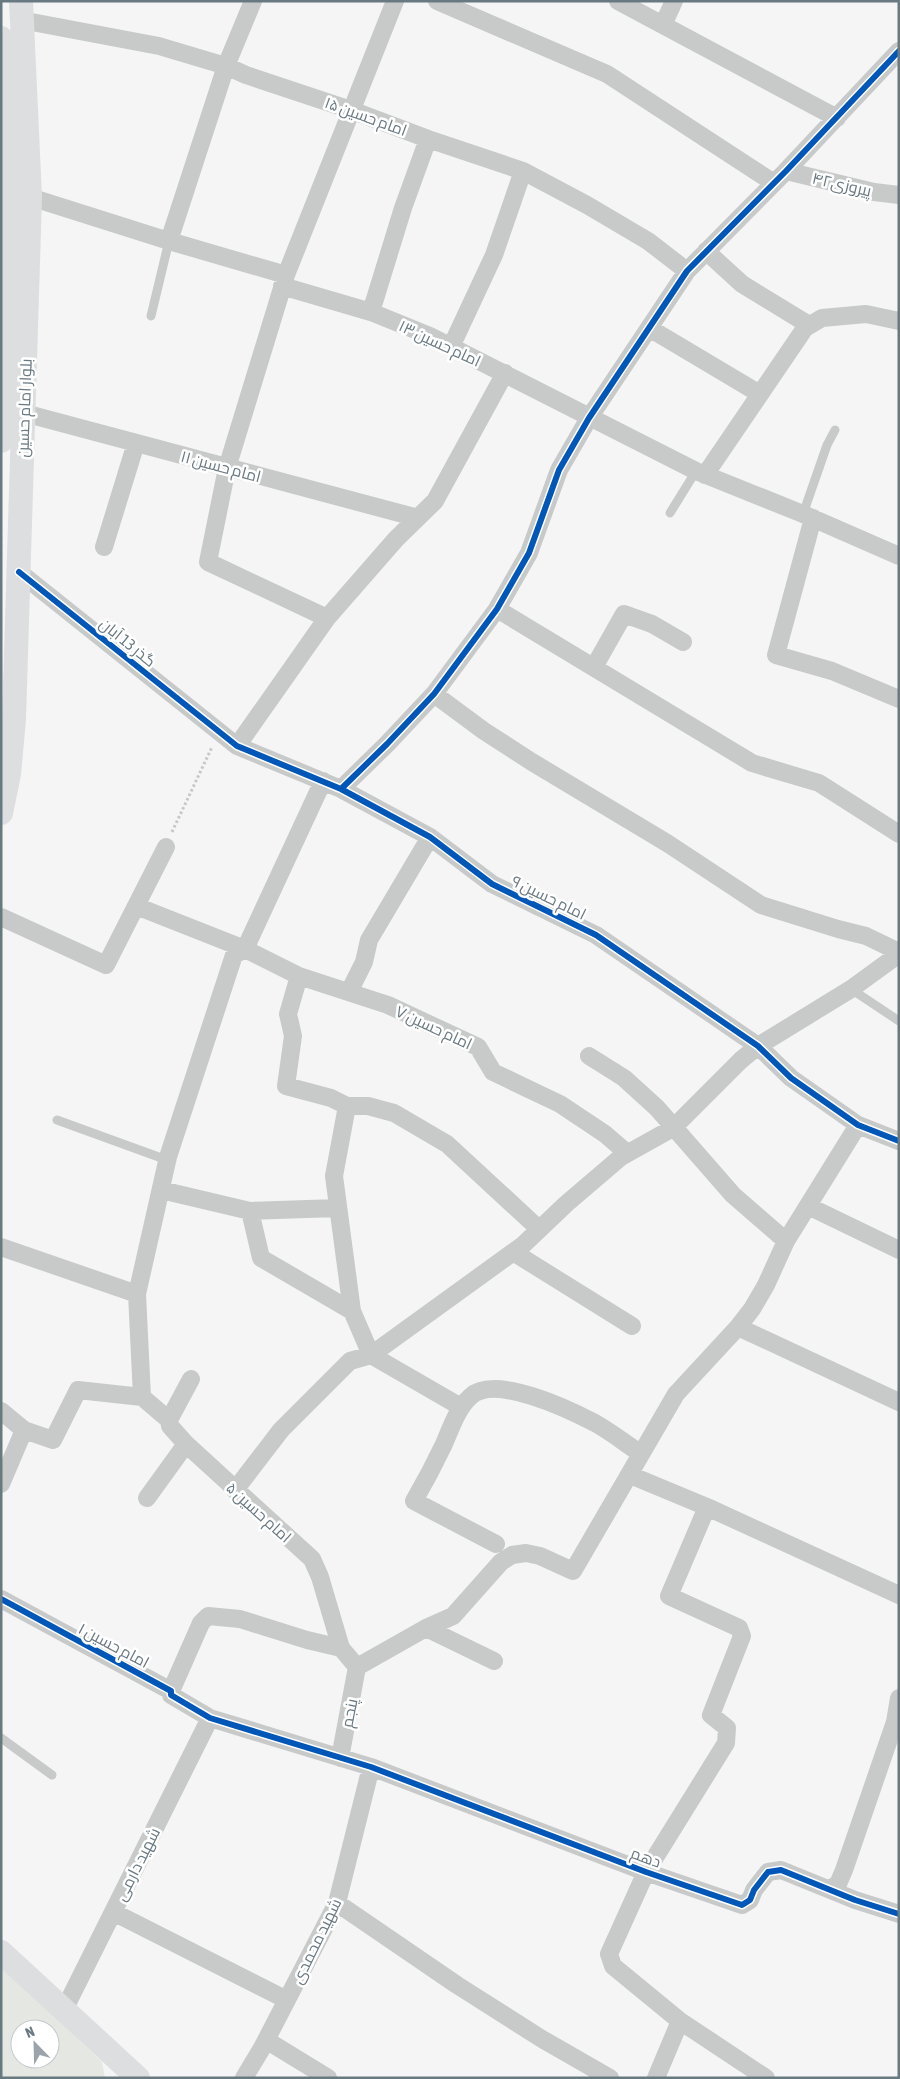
<svg xmlns="http://www.w3.org/2000/svg" width="900" height="2079" viewBox="0 0 900 2079" font-family="'Asap Condensed',Cairo,sans-serif">
<rect width="100%" height="100%" fill="#f5f5f5"/>
<path fill="#e4e7e2" fill-rule="evenodd" d="M1,1966L102,2062L105,2078H1ZM20,2029H50V2059H20Z"/>
<g fill="none" stroke-linecap="round" stroke-linejoin="round">
<path stroke="#c6c7c8" stroke-width="3" stroke-dasharray="2.5 2.5" stroke-linecap="butt" d="M172,832L212,747"/>
<path stroke="#c8caca" stroke-width="9" d="M151,316L169,241
M670,513L696,471
M803,514L827,445L835,430
M851,989L899,1021
M57,1120L167,1160
M1,1738L52,1775"/>
<path stroke="#c8caca" stroke-width="18" d="M437,1L607,74L774,183
M618,1L837,118
M21,20L159,46L226,66L246,75L351,110L428,139L523,171L587,205L648,241L687,271
M663,25L674,1
M786,171L874,192L899,195
M30,197L169,241L286,275
M169,241L226,66L253,1
M706,251L742,284L809,325
M282,286L371,312L430,336L696,471L803,514L899,556
M371,312L403,208L428,139
M649,328L760,394
M451,347L494,255L523,171
M24,413L418,518
M705,475L805,328L822,318L866,314L899,321
M813,518L776,655L832,671L899,699
M104,547L136,443
M19,572L237,746L341,789L430,837L492,884L596,935L758,1046L791,1078L858,1125L899,1141
M497,609L752,763L819,783L899,834
M327,618L208,562L227,468L286,275L395,1
M594,667L624,614L652,624L683,642
M434,694L484,731L532,762L667,843L761,905L838,929L866,936L899,952
M237,746L327,618L396,539L435,501L505,373
M341,789L387,744L434,694L497,609L529,553L559,470L589,418L687,271L786,171L899,51
M136,906L245,949L299,976L388,1005L478,1047L493,1072L560,1104L605,1134L627,1153
M1,917L106,965L166,847
M299,976L288,1014L293,1036L286,1086L331,1098L347,1106H368L394,1113L447,1144L539,1229
M349,992L364,962L369,940L430,837
M589,1056L624,1078L657,1108L733,1195L786,1241
M161,1190L250,1211L338,1208
M808,1206L899,1250
M250,1211L261,1258L352,1311
M1,1247L137,1294
M513,1252L632,1326
M738,1327L899,1402
M142,1397L169,1420L170,1426L186,1444L312,1559L320,1577L341,1648
M461,1407L371,1355L523,1245L566,1204L621,1157L673,1128L741,1060L758,1046L851,989L899,954
M1,1411L24,1430
M169,1420L191,1379
M630,1475L707,1507L899,1595
M1,1484L24,1430L53,1440L78,1390L142,1397L137,1294L168,1157L234,955L245,949L323,781
M235,1490L281,1430L350,1361L371,1355L352,1311L334,1176L347,1106
M147,1498L186,1444
M707,1507L669,1596L739,1628L742,1636L711,1715L727,1728L726,1743L646,1872L609,1954L613,1966L680,2021L766,2078
M496,1544L414,1501C425,1482 435,1463 444,1444C451,1428 457,1409 470,1397C494,1373 570,1410 595,1423C611,1432 625,1443 640,1453
M1,1599L171,1691V1695L210,1718L371,1767L646,1872L742,1905L750,1900L754,1890L768,1872L781,1870L855,1900L899,1914
M426,1628L494,1661
M357,1667L426,1628L453,1616L501,1562L512,1555L526,1553L540,1556L573,1571L676,1394L738,1327L752,1309L766,1285L786,1241L858,1125
M171,1691L201,1623L208,1616L240,1619L307,1640L341,1648L357,1667
M340,1758L357,1667
M829,1889L838,1884L844,1870L895,1722L899,1698
M337,1903L457,1985L542,2039L610,2078
M113,1912L287,2000
M64,2010L210,1718
M266,2040L328,2078
M244,2078L262,2048L337,1903L371,1767
M656,2078L680,2021"/>
<path stroke="#dddedf" stroke-width="24" d="M1,38L8,209L5,363L1,441
M1,813L9,774L14,719L30,197L21,1
M1,1952L138,2078"/>
<defs>
<path id="cycleway" d="M19,572L237,746L341,789L430,837L492,884L596,935L758,1046L791,1078L858,1125L899,1141
M341,789L387,744L434,694L497,609L529,553L559,470L589,418L687,271L786,171L899,51
M1,1599L171,1691V1695L210,1718L371,1767L646,1872L742,1905L750,1900L754,1890L768,1872L781,1870L855,1900L899,1914"/>
</defs>
<use href="#cycleway" stroke="#fff" stroke-width="9"/>
<use href="#cycleway" stroke="#0057b8" stroke-width="6"/>
</g>
<g text-anchor="middle" stroke-width="5" stroke-linejoin="round" paint-order="stroke">
<g font-size="16" fill="#697981" stroke="#fff">
<text transform="translate(366 116) rotate(20)" y="6">امام حسین ۱۵</text>
<text transform="translate(842 184) rotate(13)" y="6">پیروزی۴۲</text>
<text transform="translate(440 343) rotate(25)" y="6">امام حسین ۱۳</text>
<text transform="translate(24 408) rotate(-88)" y="6">بلوار امام حسین</text>
<text transform="translate(221 466) rotate(15)" y="6">امام حسین ۱۱</text>
<text transform="translate(128 642) rotate(39)" y="6">گذر 13 آبان</text>
<text transform="translate(549 897) rotate(26)" y="6">امام حسین ۹</text>
<text transform="translate(434 1027) rotate(25)" y="6">امام حسین ۷</text>
<text transform="translate(259 1512) rotate(42)" y="6">امام حسین ۵</text>
<text transform="translate(114 1645) rotate(28)" y="6">امام حسین ۱</text>
<text transform="translate(349 1713) rotate(-79)" y="6">پنجم</text>
<text transform="translate(646 1857) rotate(20)" y="6">دهم</text>
<text transform="translate(137 1864) rotate(-63)" y="6">شهید دارمی</text>
<text transform="translate(316 1941) rotate(-64)" y="6">شهید محمدی</text>
</g>
</g>
<rect width="900" height="2079" fill="none" stroke="#697981" stroke-width="5"/>
<g transform="translate(35 2044) rotate(337)"><circle r="24" fill="#ffffff" stroke="#c3c9cd"/>
<path d="M0-4L9 19L0 12L-9 19Z" fill="#9aa4aa"/>
<text y="-8" font-size="14" font-weight="bold" text-anchor="middle" fill="#697981">N</text>
</g>
</svg>
